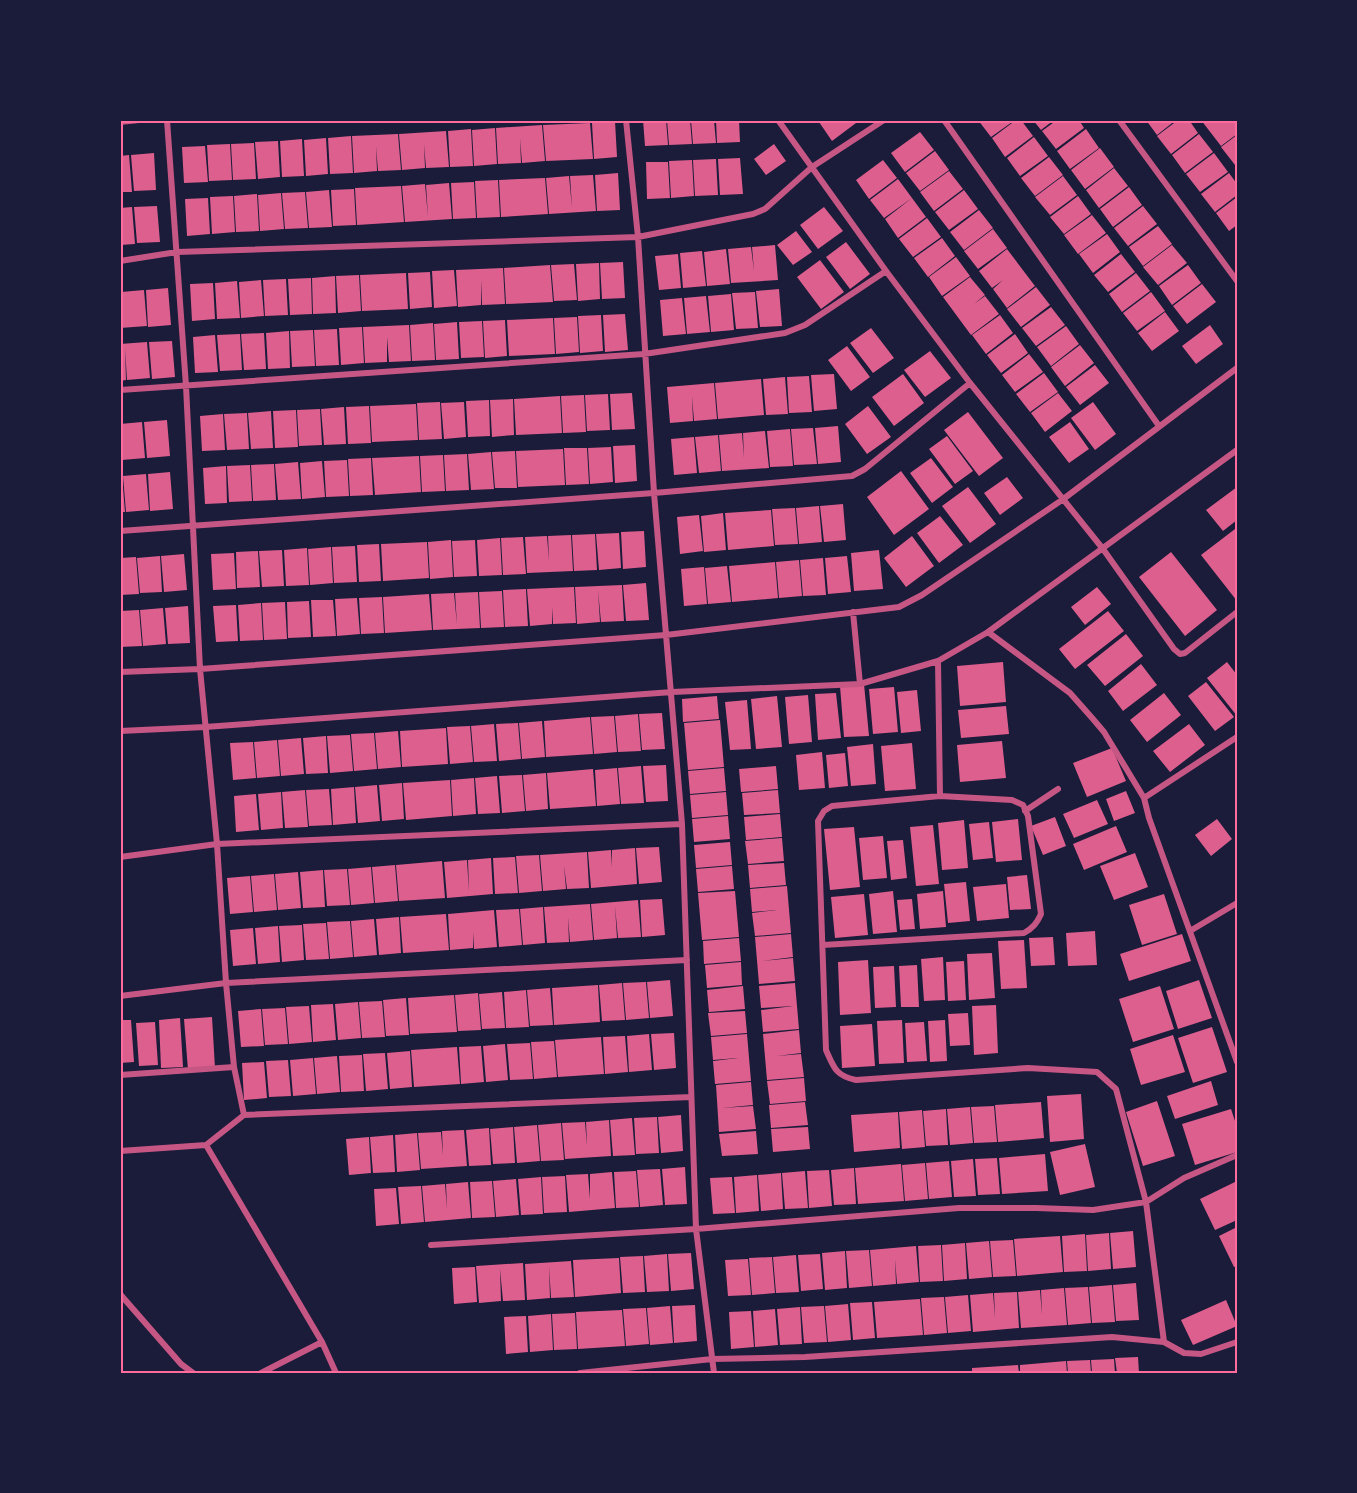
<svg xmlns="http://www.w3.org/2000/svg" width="1357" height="1493" viewBox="0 0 1357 1493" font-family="'Varela Round',sans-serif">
<rect width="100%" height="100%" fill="#1b1b3a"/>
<path fill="#dd5f8e" d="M643,120H666L668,145L645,146Z
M667,120H690L692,144L669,145Z
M691,120H714L716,143L693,144Z
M716,120H739L740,142L717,143Z
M822,120H860L832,141L819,122Z
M978,120H1015L991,137Z
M1016,120H1021L1033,136L1005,157L992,138Z
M1033,120H1054L1041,130Z
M1057,120H1079L1084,128L1056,149L1042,131Z
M1146,120H1176L1157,135Z
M1178,120H1189L1198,133L1171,154L1157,136Z
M1201,120H1237V134L1221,146Z
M615,121L617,157L594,159L592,123Z
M590,123L593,159L546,161L543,125Z
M542,125L545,161L522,163L520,138L521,163L498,164L496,128Z
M495,128L497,164L474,166L472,130Z
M471,129L473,166L450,167L448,131Z
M1086,129L1099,148L1070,169L1057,151Z
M446,131L449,167L426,168L424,144L425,168L402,170L399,134Z
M920,132L934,150L905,172L891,153Z
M398,134L401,170L378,171L376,146L377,171L354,173L352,136Z
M1199,134L1213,152L1185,173L1172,155Z
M1237,135V164L1235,165L1221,147Z
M351,136L353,173L330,174L328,138Z
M1034,137L1048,156L1020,176L1007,158Z
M326,138L328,174L306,176L304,140Z
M302,139L304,176L282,177L280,141Z
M278,141L280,177L258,179L255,142Z
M254,143L256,179L233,180L231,144Z
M230,144L232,180L209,181L207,145Z
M774,144L786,161L766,175L754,159Z
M205,146L208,182L184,183L182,147Z
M1100,148L1114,167L1085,189L1071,170Z
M935,151L949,170L920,191L906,173Z
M154,153L156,190L134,191L131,155Z
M1214,153L1228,172L1200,192L1186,174Z
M129,155L132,192H120V156Z
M1049,157L1063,175L1035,196L1021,178Z
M740,158L743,194L720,195L718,159Z
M716,159L718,195L695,196L693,160Z
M692,160L694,196L671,198L669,161Z
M883,160L897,178L869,199L856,180Z
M646,162H668L670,198L647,199Z
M1114,168L1128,186L1099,208L1086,190Z
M949,171L963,189L934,211L920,192Z
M618,173L620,210L597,211L595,175Z
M1229,173L1237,184V195L1215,212L1201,194Z
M593,175L596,211L549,214L546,178L569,176L572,208L570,176Z
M1063,176L1077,195L1050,215L1035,197Z
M545,178L548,214L501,217L499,180Z
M898,179L912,198L884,218L870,200Z
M498,180L500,217L477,218L475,181Z
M474,182L476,218L453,219L451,183Z
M449,183L452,219L405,222L402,186L425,184L428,217L426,185Z
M401,186L404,222L357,225L355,188Z
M1129,187L1142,205L1113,227L1100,209Z
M354,189L356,225L333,226L331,190Z
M329,190L332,227L309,228L306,192Z
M964,190L978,209L949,230L935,212Z
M305,192L308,228L285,229L282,193Z
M281,193L284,229L260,231L258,195Z
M257,194L259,231L236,232L234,196Z
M233,196L235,232L212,234L210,197Z
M1078,196L1091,214L1064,234L1050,217Z
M1237,197V225L1229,231L1216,213Z
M208,198L210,234L187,236L185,199Z
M912,198L926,217L898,238L885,219Z
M157,206L160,242L137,243L134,207Z
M1143,206L1157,224L1128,246L1114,228Z
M132,207L135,244L120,245V208Z
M824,207L843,231L818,249L800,225Z
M979,210L993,228L964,250L950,232Z
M1092,215L1106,233L1078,254L1064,235Z
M927,218L941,237L913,257L899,239Z
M1158,226L1172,244L1143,266L1129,247Z
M993,229L1007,248L978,269L964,251Z
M796,231L812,252L793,265L777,245Z
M1107,234L1120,252L1093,273L1079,254Z
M942,238L955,256L928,277L914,258Z
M846,242L870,274L850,289L826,257Z
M775,245L778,280L731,283L728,249L751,247L754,271L752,247Z
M1172,245L1187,263L1158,285L1143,267Z
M726,249L730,284L707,286L704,252Z
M1007,249L1035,286L1007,308L993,289L1003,280L992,288L979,271Z
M702,251L706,286L683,288L680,253Z
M678,254L681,288L659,290L655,256Z
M1121,254L1135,272L1108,292L1094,275Z
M956,257L970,276L942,296L929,277Z
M820,260L844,292L821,309L797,277Z
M623,262L625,298L602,299L600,263Z
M599,263L600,299L578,301L576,264Z
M574,264L577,300L554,301L551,265Z
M550,265L553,302L506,304L504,268Z
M1188,265L1201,283L1172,305L1159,286Z
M503,268L505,304L482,305L481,280V305L458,307L456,270Z
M454,270L457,306L434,308L432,271Z
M430,272L432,307L410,309L408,273Z
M406,273L408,309L362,311L360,275Z
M1136,273L1150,291L1122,312L1109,294Z
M359,275L361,311L338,313L336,276Z
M335,276L336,313L313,314L312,278Z
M970,277L985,295L974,304L985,296L999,314L971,335L943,297Z
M311,278L312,314L290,315L288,279Z
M286,279L288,315L265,316L263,280Z
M261,280L264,316L241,318L239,282Z
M237,281L240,318L217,319L215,283Z
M213,283L215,319L192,321L190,284Z
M1202,284L1216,302L1187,324L1173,306Z
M1036,287L1050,305L1021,327L1007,309Z
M168,288L171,325L148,327L146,290Z
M779,289L782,326L760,327L756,291Z
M144,290L147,326L120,328V309L122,308L121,292Z
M755,292L758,328L736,329L732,293Z
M1151,292L1165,311L1137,331L1123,313Z
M731,294L734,330L711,332L708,296Z
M706,296L710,332L687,334L684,298Z
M682,298L686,334L663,336L660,300Z
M1051,307L1065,325L1036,346L1022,328Z
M1165,312L1179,331L1152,351L1138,333Z
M625,314L628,350L605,352L603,315Z
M601,315L603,351L580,353L578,316Z
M1000,315L1013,333L986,354L972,335Z
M577,317L579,352L556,354L554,318Z
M553,318L555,354L509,356L507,320Z
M505,320L507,356L485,358L483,321Z
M482,321L484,357L461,358L459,322Z
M457,322L459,359L436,360L434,324Z
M433,323L435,360L412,361L410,325Z
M409,325L411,361L389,362L387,337V362L365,363L363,327Z
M1210,325L1223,344L1196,364L1182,346Z
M1066,326L1079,344L1051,366L1037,347Z
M362,327L364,363L341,365L339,328Z
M871,328L894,358L873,373L850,343Z
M337,329L339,365L316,366L314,330Z
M313,330L315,366L292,367L290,331Z
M289,331L290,368L268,369L266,333Z
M264,333L266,369L244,370L241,334Z
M240,334L242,370L220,371L217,335Z
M1015,334L1028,353L1001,373L987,355Z
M215,335L218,372L195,373L193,337Z
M172,341L175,377L152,379L149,342Z
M147,342L150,378L127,380L125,348L126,380L120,381V344Z
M1080,345L1094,363L1065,386L1051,367Z
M847,346L870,377L851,391L828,360Z
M930,351L951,378L925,397L904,370Z
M1029,354L1043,372L1015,392L1002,375Z
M1095,365L1109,383L1080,405L1066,387Z
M1044,373L1058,392L1030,412L1016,394Z
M834,374L837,409L814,411L811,375Z
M903,374L924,403L894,426L872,397Z
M809,376L812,412L789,413L787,377Z
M785,377L788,414L766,415L763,379Z
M761,379L764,415L718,419L715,383Z
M714,383L717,419L694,421L692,396L693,421L670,423L667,387Z
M632,393L635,429L612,430L610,394Z
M1058,393L1072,411L1045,432L1031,413Z
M608,394L610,430L587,431L585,395Z
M584,395L586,432L563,433L561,396Z
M560,396L562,433L516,435L514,399Z
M513,399L514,435L492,437L490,400Z
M489,400L490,436L468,437L466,401Z
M440,402L442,439L419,440L417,403Z
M464,402L466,437L444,439L441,403Z
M1093,402L1116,434L1095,450L1071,418Z
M416,404L418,440L372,442L370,406Z
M369,406L371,443L348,444L346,407Z
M868,406L891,437L867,454L845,424Z
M344,407L346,444L324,445L321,409Z
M320,409L322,445L299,446L297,410Z
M296,410L298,447L275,448L273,411Z
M271,411L273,448L251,449L248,413Z
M968,412L1003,458L979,476L944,430Z
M247,413L249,449L227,450L224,414Z
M223,414L225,450L202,451L200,416Z
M167,420L170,456L147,458L144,422Z
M142,422L145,458L122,460L120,424Z
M1070,422L1089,449L1069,463L1049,437Z
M838,426L841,462L818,464L815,428Z
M813,428L817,464L794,465L791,429Z
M790,429L793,466L770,467L767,431Z
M765,431L769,468L722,471L719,435L742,433L744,458L743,433Z
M718,435L721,471L699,473L695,437Z
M947,436L973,471L955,484L929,449Z
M694,437L697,473L674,475L671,439Z
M635,445L637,481L615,483L613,446Z
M611,447L613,482L590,484L588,448Z
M564,448H587L589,484L566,485Z
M563,449L565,485L518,487L516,451Z
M515,451L517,488H495L492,452Z
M491,452L494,489L471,490L468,454Z
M467,454L469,490L446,491L444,455Z
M443,455L445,491L422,492L420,456Z
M419,456L421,492L375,495L372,458Z
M371,458L373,495L350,496L348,459Z
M931,458L953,487L932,503L910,473Z
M347,460L349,496L326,497L324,461Z
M322,461L325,497L302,499L300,463Z
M298,462L301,499L278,500L275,464Z
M274,464L276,500L253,501L251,465Z
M250,465L252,501L229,502L227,466Z
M226,466L227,503L205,504L203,468Z
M901,471L929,509L894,535L867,497Z
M170,472L173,509L150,511L148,474Z
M146,474L149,510L126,512L123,476Z
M122,475L125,512H120V476Z
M1007,477L1023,498L1000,515L984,493Z
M968,487L996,524L970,543L942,506Z
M1237,487V520L1223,531L1206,510Z
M843,504L846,540L824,542L820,506Z
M819,506L822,542L799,544L796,508Z
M795,508L798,544L775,545L772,509Z
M771,510L774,546L728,550L725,513Z
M723,513L726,550L704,552L701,516Z
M699,515L703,551L680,554L677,517Z
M940,516L963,545L939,563L917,533Z
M1235,529L1237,533V601L1201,555Z
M644,531L646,567L623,569L621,532Z
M619,533L621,568L599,570L596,534Z
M595,534L597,570L574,571L572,535Z
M571,535L573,571L527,573L525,537L547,536L549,561L548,536Z
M912,536L934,566L906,587L884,558Z
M523,537L526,574L503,575L501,538Z
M500,538L502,575L479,576L477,540Z
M451,540L453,577L430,579L428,542Z
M475,540L477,576L454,577L452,541Z
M427,542L429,578L383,581L381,544Z
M379,544L381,581L359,582L357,545Z
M355,546L357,582L334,583L332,547Z
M331,547L333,583L310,585L308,549Z
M307,548L309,585L286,586L284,550Z
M282,550L284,586L262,587L259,551Z
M879,550L883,589L854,591L851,553Z
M258,551L260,587L237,588L236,552Z
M1171,552L1217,610L1185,636L1139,577Z
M234,553L236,589L213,590L211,554Z
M184,554L187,590L164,592L161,556Z
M160,556L162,592L140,593L137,558Z
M847,556L851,592L828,594L825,558Z
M136,557L139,594L120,595V558Z
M823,558L826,595L803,596L800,560Z
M799,560L802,596L779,598L776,562Z
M775,562L778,598L732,602L729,566Z
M727,566L731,602L708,604L705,568Z
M704,567L707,604L684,606L681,569Z
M646,583L649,620L626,621L623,585Z
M622,585L624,621L601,622L598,590L600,622L577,624L575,587Z
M574,587L576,623L553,624L552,607V624L530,626L527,589Z
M1097,587L1111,604L1085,625L1071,607Z
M526,589L528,626L505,627L503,590Z
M502,591L504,627L481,628L479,592Z
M478,592L480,628L433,630L431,594L454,593L457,625L455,593Z
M429,594L432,630L385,633L383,597Z
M382,597L384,633L361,634L359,598Z
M357,598L360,634L337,636L335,599Z
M311,600H333L336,636L313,637Z
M309,601L311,637L288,638L287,602Z
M285,602L287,639L264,640L262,603Z
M261,603L263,640L240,641L238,605Z
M236,605L238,641L216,642L213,606Z
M188,606L190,643L168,644L165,608Z
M163,608L166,644L143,646L140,610Z
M139,610L142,646L120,647V611Z
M1108,611L1124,631L1075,669L1059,649Z
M1126,634L1143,656L1105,686L1087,665Z
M1003,662L1006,702L960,706L957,666Z
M1227,662L1237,675V716L1207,678Z
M1141,664L1157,685L1123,711L1108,691Z
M1206,682L1234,717L1215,731L1188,696Z
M864,684L869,736L844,737L840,686Z
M894,687L898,732L873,734L869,689Z
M917,690L921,731L901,733L897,692Z
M836,693L841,738L818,740L815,694Z
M1164,693L1181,715L1147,742L1130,720Z
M808,695L812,742L789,744L785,697Z
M717,696L719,719L683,722L682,699Z
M777,696L782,747L756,749L751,699Z
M747,700L751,749L730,750L725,702Z
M1006,706L1009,734L961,738L958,710Z
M662,713L665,749L642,750L639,714Z
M638,714L641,751L618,752L615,716Z
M614,716L617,752L594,754L591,717Z
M590,717L593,754L546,757L544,721Z
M720,720L724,767L688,770L684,723Z
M542,721L545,757L522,759L519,723Z
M518,723L521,759L499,761L496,724Z
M494,724L497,761L474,762L471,726Z
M1189,724L1205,745L1170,772L1153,751Z
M470,726L473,762L450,764L447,727Z
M446,728L448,764L402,767L400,731Z
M398,731L401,767L378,769L375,733Z
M374,733L377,769L354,771L351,734Z
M350,735L353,771L330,773L327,736Z
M326,736L328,773L306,774L303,738Z
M301,738L304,774L281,776L278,740Z
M277,740L280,776L257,778L254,742Z
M1002,741L1006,778L960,782L957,745Z
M253,742L256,778L233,780L230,743Z
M912,743L916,789L885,791L881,746Z
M873,744L876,784L851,786L847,747Z
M1112,748L1126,781L1087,797L1073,763Z
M822,752L825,788L799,790L796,755Z
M845,753L848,786L829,788L826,755Z
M666,765L668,801L646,802L643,766Z
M641,766L644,803L621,804L618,768Z
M776,766L778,789L741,792L739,769Z
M617,768L620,804L597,806L595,770Z
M724,768L726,791L690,794L688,771Z
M593,769L596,806L550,809L547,773Z
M546,773L548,809L526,811L523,775Z
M522,775L525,811L502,813L499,776Z
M497,776L500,813L478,814L475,778Z
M474,778L476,814L453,816L451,780Z
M450,780L452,816L406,820L403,783Z
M402,783L404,819L382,821L379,785Z
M377,785L380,821L358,823L355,787Z
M354,787L356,823L333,825L331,789Z
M329,789L332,825L309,826L306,790Z
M305,790L308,827L285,828L282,792Z
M778,790L780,813L744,815L742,793Z
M1126,791L1135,813L1114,821L1106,799Z
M281,792L283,828L261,830L258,794Z
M726,792L728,815L692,818L690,795Z
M256,794L259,830L236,832L234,796Z
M1097,800L1108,824L1074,838L1063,814Z
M780,814L782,837L746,840L744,817Z
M728,816L730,839L694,842L692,819Z
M1055,817L1066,846L1043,855L1031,826Z
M1018,819L1022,860L996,862L992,822Z
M1217,819L1232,839L1211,856L1195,835Z
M964,820L968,868L942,870L938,823Z
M989,822L993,858L973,860L969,824Z
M933,825L939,884L916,886L910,827Z
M1116,826L1127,852L1084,870L1073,844Z
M854,827L860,887L830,890L824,829Z
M883,836L887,878L863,880L859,838Z
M782,838L784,861L748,864L745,841Z
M903,840L907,878L891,880L887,841Z
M730,842L732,865L696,868L694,845Z
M659,847L662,882L639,884L636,848Z
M635,848L637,884L591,888L588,852L611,850L612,867V850Z
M587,852L589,888L567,889L564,865L566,889L543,891L540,855Z
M1135,853L1148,887L1114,900L1100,866Z
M539,855L542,891L519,893L516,856Z
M515,857L518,893L495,894L493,858Z
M491,858L493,894L447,898L444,862L467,860L469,892L468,860Z
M442,861L445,898L399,901L396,865Z
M784,863L786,885L750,888L748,865Z
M395,865L398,901L375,903L372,867Z
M732,866L734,889L698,892L696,869Z
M371,867L374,903L351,905L348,869Z
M347,869L350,905L327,906L324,870Z
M323,870L325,907L303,908L300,872Z
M298,872L301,908L278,910L275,874Z
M274,874L277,910L254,912L251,876Z
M1027,875L1031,909L1010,910L1007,877Z
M250,876L253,912L230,914L227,878Z
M966,882L970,921L948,923L944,884Z
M1006,884L1009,918L977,921L973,887Z
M787,886L791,933L755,936L752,913L777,910L752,912L750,889Z
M735,891L739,937L702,940L698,893Z
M893,891L897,932L873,934L869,894Z
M943,891L946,927L920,929L917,894Z
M864,894L868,935L835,938L831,897Z
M1164,894L1177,934L1142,945L1129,905Z
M662,899L665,935L642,937L640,900Z
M912,899L915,929L900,930L897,900Z
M638,900L641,937L618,938L615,906L617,938L594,940L591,904Z
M590,904L593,940L570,942L568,917L569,942L547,943L544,907Z
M543,907L545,943L523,945L520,909Z
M519,909L522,945L499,947L496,910Z
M494,910L497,947L474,949L473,932V948L450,950L448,914Z
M446,914L449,950L403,953L400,917Z
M399,917L401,953L379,955L376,919Z
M374,919L377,955L354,957L351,921Z
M350,921L353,957L330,959L327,922Z
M326,923L329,959L306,960L303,924Z
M302,925L304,960L282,962L279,926Z
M278,926L280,962L258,964L255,928Z
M253,928L256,964L233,966L230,930Z
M1095,931L1097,965L1068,966L1066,933Z
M791,934L793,957L761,961L793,958L795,981L759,984L755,937Z
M1182,934L1191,961L1129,981L1120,954Z
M1053,937L1055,965L1031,966L1029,938Z
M739,938L741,961L704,964L703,941Z
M1024,940L1027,988L1001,989L998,941Z
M992,953L995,998L969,1000L967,954Z
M943,957L945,1000L924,1001L921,959Z
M868,960L871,1013L840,1015L838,962Z
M964,961L966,1000L948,1001L946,962Z
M741,962L742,985L707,988L705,965Z
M917,965L919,1007H901L899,966Z
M894,966L896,1007L875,1008L873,967Z
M670,980L673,1016L650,1018L647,982Z
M1199,980L1212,1018L1178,1029L1166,991Z
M646,982L649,1018L626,1020L623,983Z
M622,983L625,1020L602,1021L599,985Z
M795,983L799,1029L763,1032L761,1010L793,1006L761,1008L759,986Z
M598,985L600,1022L554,1025L552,988Z
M743,986L745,1009L709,1012L707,990Z
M1160,986L1174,1029L1133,1042L1119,999Z
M550,988L553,1025L530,1026L527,990Z
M526,990L529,1027L506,1028L504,992Z
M502,992L505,1028L482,1029L479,994Z
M478,993L481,1030L458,1031L455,995Z
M454,995L457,1032L410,1034L408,998Z
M406,998L409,1035L386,1036L383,1000Z
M382,1001L385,1037L362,1038L359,1002Z
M358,1002L361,1038L338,1040L335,1004Z
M333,1004L336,1040L313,1042L311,1005Z
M996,1005L998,1053L974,1055L972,1006Z
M309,1006L312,1042L289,1044L286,1007Z
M285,1008L288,1044L265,1045L262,1009Z
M261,1009L264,1046L241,1047L238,1011Z
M745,1011L747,1033L711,1036L708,1013Z
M968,1013L970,1045L950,1046L948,1014Z
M212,1017L215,1068L188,1070L184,1019Z
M180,1018L183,1067L161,1068L159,1020Z
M120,1020H131L134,1062L120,1063Z
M902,1020L904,1063L879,1064L877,1021Z
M945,1020L947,1061L930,1062L928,1021Z
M155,1022L158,1065L139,1066L136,1023Z
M924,1022L927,1061L907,1062L905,1023Z
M872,1024L875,1066L842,1068L840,1026Z
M1212,1027L1227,1072L1193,1083L1178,1038Z
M799,1030L801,1053L777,1056L801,1054L804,1077L767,1080L763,1034Z
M674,1033L676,1068L654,1070L651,1034Z
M649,1034L652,1070L629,1072L627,1036Z
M747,1034L751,1081L715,1084L713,1061L738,1058L713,1060L711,1037Z
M1173,1035L1185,1072L1141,1085L1130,1049Z
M625,1036L628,1072L605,1074L603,1037Z
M601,1037L604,1074L558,1077L555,1040Z
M554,1041L557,1077L534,1079L531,1042Z
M530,1043L533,1079L510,1080L507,1044Z
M505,1044L508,1080L486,1082L483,1046Z
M481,1046L484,1082L461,1084L459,1047Z
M457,1047L460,1084L414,1087L411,1050Z
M410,1051L412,1087L390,1089L387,1053Z
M385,1053L388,1089L366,1091L363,1054Z
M362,1055L364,1091L341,1092L339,1056Z
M337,1056L340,1092L317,1094L314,1058Z
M313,1058L316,1094L293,1096L290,1060Z
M288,1060L291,1096L269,1097L266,1061Z
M264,1062L267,1098L244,1100L242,1063Z
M804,1078L806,1101L770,1104L767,1081Z
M1211,1081L1218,1105L1175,1119L1167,1096Z
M751,1082L753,1105L722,1108L753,1106L756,1129L719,1132L716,1085Z
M1081,1094L1084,1139L1050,1142L1047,1096Z
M1157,1101L1175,1156L1143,1166L1126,1112Z
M805,1102L808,1125L771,1128L769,1105Z
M1041,1102L1044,1138L998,1142L995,1105Z
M994,1106L997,1142L974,1143L971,1107Z
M970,1107L973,1143L950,1145L947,1109Z
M946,1109L948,1145L926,1146L923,1111Z
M1231,1109L1237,1127V1152L1195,1165L1182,1124Z
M922,1110L925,1147L902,1149L899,1112Z
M898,1112L900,1148L854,1152L851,1115Z
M681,1115L683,1151L661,1153L658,1117Z
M657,1117L659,1153L636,1154L634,1118Z
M632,1118L635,1155L613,1156L610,1120Z
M609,1120L611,1156L565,1159L562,1123L585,1122L587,1146L586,1122Z
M561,1123L564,1160L541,1161L538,1125Z
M537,1125L540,1161L517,1163L514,1127Z
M513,1127L515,1163L493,1164L490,1129Z
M808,1127L810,1149L773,1152L771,1129Z
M489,1128L491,1165L469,1166L466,1130Z
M464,1130L467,1166L421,1169L418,1133L441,1132L443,1156L442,1131Z
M756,1131L758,1154L722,1156L719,1134Z
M417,1133L420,1170L397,1172L395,1135Z
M393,1135L395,1172L373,1173L370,1137Z
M369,1137L371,1173L349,1175L346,1139Z
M1085,1144L1095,1187L1060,1195L1050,1152Z
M1045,1154L1048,1191L1002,1194L999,1158Z
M997,1158L1000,1194L978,1195L975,1159Z
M973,1159L976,1196L954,1197L951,1161Z
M949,1161L952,1197L929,1199L926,1163Z
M925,1163L928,1199L905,1201L902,1165Z
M901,1164L904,1201L858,1204L855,1168Z
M685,1167L687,1204L665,1205L662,1169Z
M854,1168L856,1204L834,1205L831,1170Z
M660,1169L663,1205L640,1207L637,1170Z
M829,1170L832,1206L809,1208L807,1171Z
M636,1171L639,1207L616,1208L614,1172Z
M805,1171L808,1208L785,1209L782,1173Z
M612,1172L615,1208L569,1212L566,1175L588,1174L590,1199V1174Z
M781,1173L783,1209L761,1211L758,1175Z
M757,1175L759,1211L736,1213L734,1177Z
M565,1176L567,1212L544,1213L542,1177Z
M541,1177L543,1214L521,1215L518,1179Z
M732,1177L735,1213L713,1214L710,1178Z
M516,1179L519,1215L496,1217L493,1181Z
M492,1181L495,1217L472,1218L470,1182Z
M1237,1181V1220L1215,1230L1200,1199Z
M468,1182L471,1218L425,1222L422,1186L445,1184L447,1209L446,1184Z
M421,1186L424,1222L401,1224L398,1187Z
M396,1188L399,1224L376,1226L374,1189Z
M1237,1227V1266L1234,1267L1219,1236Z
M1133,1231L1136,1267L1113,1269L1110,1233Z
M1109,1233L1111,1269L1088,1271L1086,1235Z
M1085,1234L1087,1271L1064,1272L1062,1236Z
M1060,1236L1063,1272L1017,1276L1014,1239Z
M1013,1240L1016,1276L993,1277L990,1241Z
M989,1241L992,1277L969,1279L966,1243Z
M965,1243L967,1279L944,1281L942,1245Z
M941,1245L943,1281L920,1282L918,1246Z
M916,1246L919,1282L897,1284L895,1259L896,1284L873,1286L870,1250Z
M869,1250L872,1286L849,1288L846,1251Z
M845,1251L847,1288L825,1290L822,1253Z
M691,1253L694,1289L671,1291L668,1254Z
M667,1254L669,1291L647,1292L644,1256Z
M820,1254L823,1289L801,1291L798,1255Z
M796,1255L799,1292L776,1293L773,1257Z
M643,1256L645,1292L623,1293L620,1257Z
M772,1257L775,1293L752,1295L749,1258Z
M619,1258L621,1293L575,1297L573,1260Z
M748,1259L751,1295L728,1296L725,1260Z
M571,1261L574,1297L551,1298L549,1266L550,1298L527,1300L525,1264Z
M523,1263L525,1300L503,1301L500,1269L501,1301L479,1303L476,1266Z
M475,1267L477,1302L454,1304L452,1268Z
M1136,1283L1139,1320L1116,1321L1113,1285Z
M1112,1285L1115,1322L1092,1323L1089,1287Z
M1088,1287L1091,1323L1068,1325L1065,1288Z
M1064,1288L1067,1325L1021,1328L1018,1292L1040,1290L1042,1315L1041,1290Z
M1017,1292L1019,1328L973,1332L970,1295L993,1293L995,1318L994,1293Z
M968,1295L971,1331L948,1333L945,1297Z
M944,1297L947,1333L924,1335L921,1298Z
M920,1299L923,1335L877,1338L874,1302Z
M1226,1300L1237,1326L1193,1345L1181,1320Z
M872,1302L875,1338L853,1340L850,1303Z
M848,1304L851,1340L828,1342L825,1306Z
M695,1305L697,1341L674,1343L672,1306Z
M670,1306L673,1343L650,1345L647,1308Z
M824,1306L827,1342L804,1343L801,1307Z
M800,1307L802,1344L780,1345L777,1309Z
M646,1308L649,1344L626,1346L623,1309Z
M775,1309L778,1345L755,1347L753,1311Z
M622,1310L625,1346L578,1349L576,1312Z
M751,1311L754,1347L731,1349L729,1312Z
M575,1313L577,1349L554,1350L552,1314Z
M551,1314L553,1350L530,1352L528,1316Z
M526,1316L528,1352L506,1354L504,1317Z
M1138,1357L1139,1373H1117L1115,1358Z
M1114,1359L1115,1373H1092L1091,1360Z
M1090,1360L1091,1373H1068L1067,1361Z
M1066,1361L1067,1373H1020V1365Z
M1018,1365L1019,1373H972V1368Z"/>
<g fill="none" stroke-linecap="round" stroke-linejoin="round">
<path stroke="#c65784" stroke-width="6" d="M167,120L186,386L200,669L217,844L226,983L234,1067L244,1115
M626,120L638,237L654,493L682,824L696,1229L714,1373
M778,120L886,271L970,383L1103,549L1174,649L1180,654L1185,653L1237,612
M944,120L1159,426
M1119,120L1237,281
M120,122L139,120
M120,261L177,252L638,237L753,214L765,209L812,167L884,120
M120,390L644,354L785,333L805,325L886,271
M120,531L654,493L852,476L865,469L970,383
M853,612L860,684
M988,632L1070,693L1093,719L1104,732L1144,798L1149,818L1237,1062
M938,661L940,796L832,806L824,811L818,821L826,1050C834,1068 836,1076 856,1080L1028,1068L1097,1072L1116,1089L1146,1202L1164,1342
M120,672L200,669L666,635L899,607L922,595L1062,500L1237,368
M120,731L205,727L672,692L860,684L938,661L988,632L1237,450
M1144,798L1237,737
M1025,811L1058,789
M120,857L217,844L682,824
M1190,931L1237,903
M823,945L1024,933C1033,928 1037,923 1041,914L1028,816L1023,805L1012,800L940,796
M120,996L226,983L687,960
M120,1075L234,1067
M206,1145L322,1342L336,1373
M120,1151L206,1145L244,1115L691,1097
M431,1245L696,1229L959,1208H1036L1093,1210L1146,1202L1184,1178L1237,1155
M120,1294L181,1364L193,1373
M261,1373L322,1342
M580,1373L712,1359L805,1357L1112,1337L1164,1342L1184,1353L1201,1354L1237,1342"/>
</g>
<rect width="1357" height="1493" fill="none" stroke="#1b1b3a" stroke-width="243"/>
<rect x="122" y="122" width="1114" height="1250" fill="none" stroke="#ff6b9d" stroke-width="2"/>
</svg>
